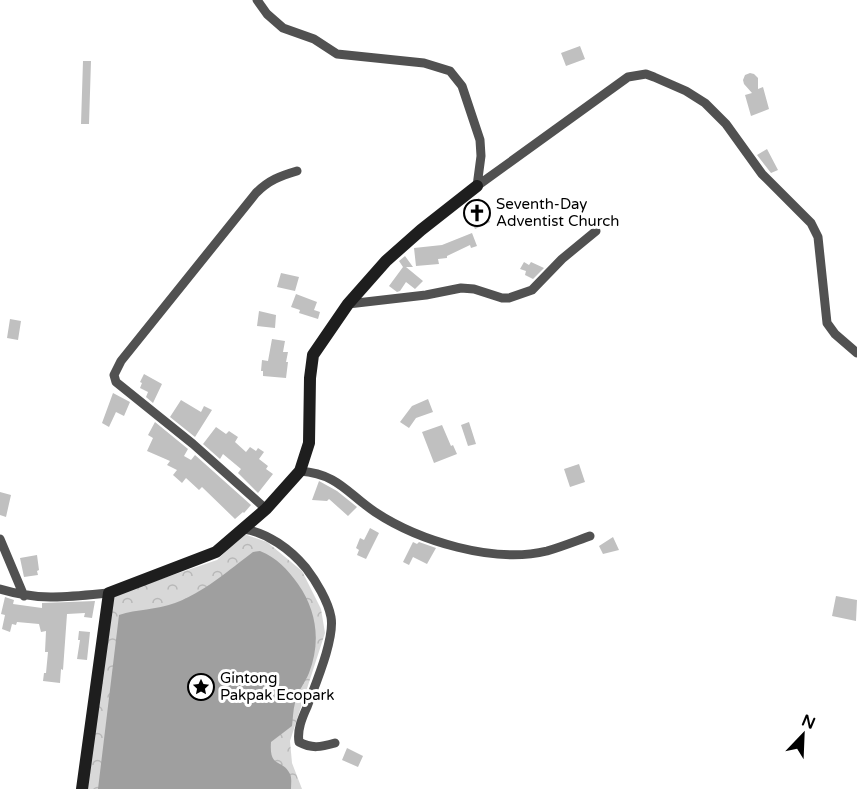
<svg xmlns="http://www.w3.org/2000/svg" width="857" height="789" viewBox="0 0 857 789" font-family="'Varela Round',sans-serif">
<defs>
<pattern id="park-crowns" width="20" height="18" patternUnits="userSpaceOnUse" patternTransform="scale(1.5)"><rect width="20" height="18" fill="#d8d8d8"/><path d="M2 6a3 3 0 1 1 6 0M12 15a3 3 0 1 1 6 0" fill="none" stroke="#b8b8b8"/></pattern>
</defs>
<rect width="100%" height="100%" fill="#fff"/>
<path fill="url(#park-crowns)" d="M244,534L267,542L302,571L321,609L325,633L290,741L292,763L302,789H83L105,598L217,560Z"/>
<path fill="#9f9f9f" d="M260,551C277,558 287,569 298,584C317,611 321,642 309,673C305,683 297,692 295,703C293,710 293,718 292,726L271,742C269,769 282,758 290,774C292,778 291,784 291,789H98L119,615C137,609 156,610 175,603C203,593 229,570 253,552Z"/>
<path fill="#c0c0c0" d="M580,46L585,59L566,66L561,53Z
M83,61H91L89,124H81Z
M750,73L754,74L758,78V89L763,87L769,109L751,116L745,95L752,93L744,84L743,80L745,75Z
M767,149L778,170L771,173L757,155Z
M479,198L490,222L475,229L465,206Z
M472,233L477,246L471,248L470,245L447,256V258L438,259L439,264L416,266L414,248L442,245Z
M405,256L413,267H406L423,281L415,289L406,282L400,291L397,292L389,286L403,267L399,261Z
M524,262L529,265L531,262L544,268L533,279L525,275L526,271L520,269Z
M281,273L299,277L295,291L277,287Z
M296,294L317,302L314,310L320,312L318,319L299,313L300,310L291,307Z
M259,311L276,315L275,328L257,326Z
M10,319L21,321L18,340L7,338Z
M272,339L285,341L283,352H288L286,362H288L286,378L263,376V371H261L262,360L268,361Z
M144,374L162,384L153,403L146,397L148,392L140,388L142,383L140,382Z
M113,393L130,402L124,416L116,412L109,427L102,423Z
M428,399L433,412L416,418L409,428L400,422L412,406Z
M181,400L201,412L204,406L212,410L195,437L170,417Z
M155,422L188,449L184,456L191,460L195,455L251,505L244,513L243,512L235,519L202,487L199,490L186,478L182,483L173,475L177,470L167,465L170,461L147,451L153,438L148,435Z
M469,422L476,444L468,446L461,425Z
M442,425L451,446L453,445L457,454L434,463L422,432Z
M216,427L226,434L229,431L238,437L235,442L246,452L250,447L256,451L258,448L264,452L259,459L268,466L266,469L273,474L258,493L238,473L241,469L223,454L220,459L203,444Z
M579,464L585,482L570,487L564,469Z
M319,481L337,491L357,507L348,516L329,499L327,501L312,500Z
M0,492L11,495L6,517L0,515Z
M370,528L379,533L366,559L357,555L359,550L356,548L360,538L364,540Z
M613,537L619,550L603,554L599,546Z
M413,542L417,544L419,542L436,548L427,564L413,557L409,565L403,562Z
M37,555L39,570L37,571L38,575L24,577L20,558Z
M836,596L857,600L856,621L832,616Z
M5,597L14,600L13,604L42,608V603L95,601L92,618L84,617L85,613L67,614L63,670L61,669L60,683L43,681L44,673H46L48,652H45L46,631L41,632L39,624L17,622L16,625L12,624L10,632L2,629L5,615L1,614Z
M79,631L90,632L87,660L77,659L80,640H78Z
M347,748L363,756L358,767L342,760Z"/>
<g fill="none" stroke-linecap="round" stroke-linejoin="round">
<path stroke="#515151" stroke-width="9" d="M257,0L267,14L283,28L314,39L337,54L424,63L450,71L462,86L480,140L481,156L477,186
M477,186L628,77L646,74L654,77L686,91L705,103L726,124L762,174L811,223L818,237L827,323L835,334L857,353
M348,304L426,295L461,288L474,289L502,298H509L532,290L562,259L596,231
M300,471C338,474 347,493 375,512C419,541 494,564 547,551C561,547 576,541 590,536
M266,509L193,444L116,382L114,375L121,361L256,193C269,180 280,176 297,171
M244,529C268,533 290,549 306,568C316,581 328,601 331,617C335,639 315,685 307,707C302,718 297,730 299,742C312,749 321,747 335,743
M0,539L24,596
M0,589C40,601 68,597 109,593"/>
<path stroke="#1e1e1e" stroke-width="12" d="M82,789L109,593L216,552L266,509L300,471L309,443L310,378L313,355L348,304L386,261L421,230L477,186"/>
</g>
<defs>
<symbol id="church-ring" viewBox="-11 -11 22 22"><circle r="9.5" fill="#fff" stroke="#000" stroke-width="1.5"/><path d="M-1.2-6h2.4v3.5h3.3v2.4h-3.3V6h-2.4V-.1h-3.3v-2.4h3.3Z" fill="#000"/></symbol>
<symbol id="sight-ring" viewBox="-11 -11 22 22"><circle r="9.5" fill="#fff" stroke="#000" stroke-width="1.5"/><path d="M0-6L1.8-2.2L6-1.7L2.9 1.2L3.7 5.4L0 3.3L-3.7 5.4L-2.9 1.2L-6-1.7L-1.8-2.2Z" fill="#000"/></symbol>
</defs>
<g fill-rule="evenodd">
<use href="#church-ring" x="462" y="198" width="30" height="30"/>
<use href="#sight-ring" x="186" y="672" width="30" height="30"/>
</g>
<g text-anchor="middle" stroke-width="6" stroke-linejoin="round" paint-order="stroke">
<g font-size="15" fill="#000" stroke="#fff" text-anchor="start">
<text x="496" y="209">Seventh-Day<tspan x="496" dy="17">Adventist Church</tspan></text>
<text x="220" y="683">Gintong<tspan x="220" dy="17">Pakpak Ecopark</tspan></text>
</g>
</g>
<g transform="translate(803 735) rotate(23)" stroke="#ffffff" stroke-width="4.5" paint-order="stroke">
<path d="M0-4.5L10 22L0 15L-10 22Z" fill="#000000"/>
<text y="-9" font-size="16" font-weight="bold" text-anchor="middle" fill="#000000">N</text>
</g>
</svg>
